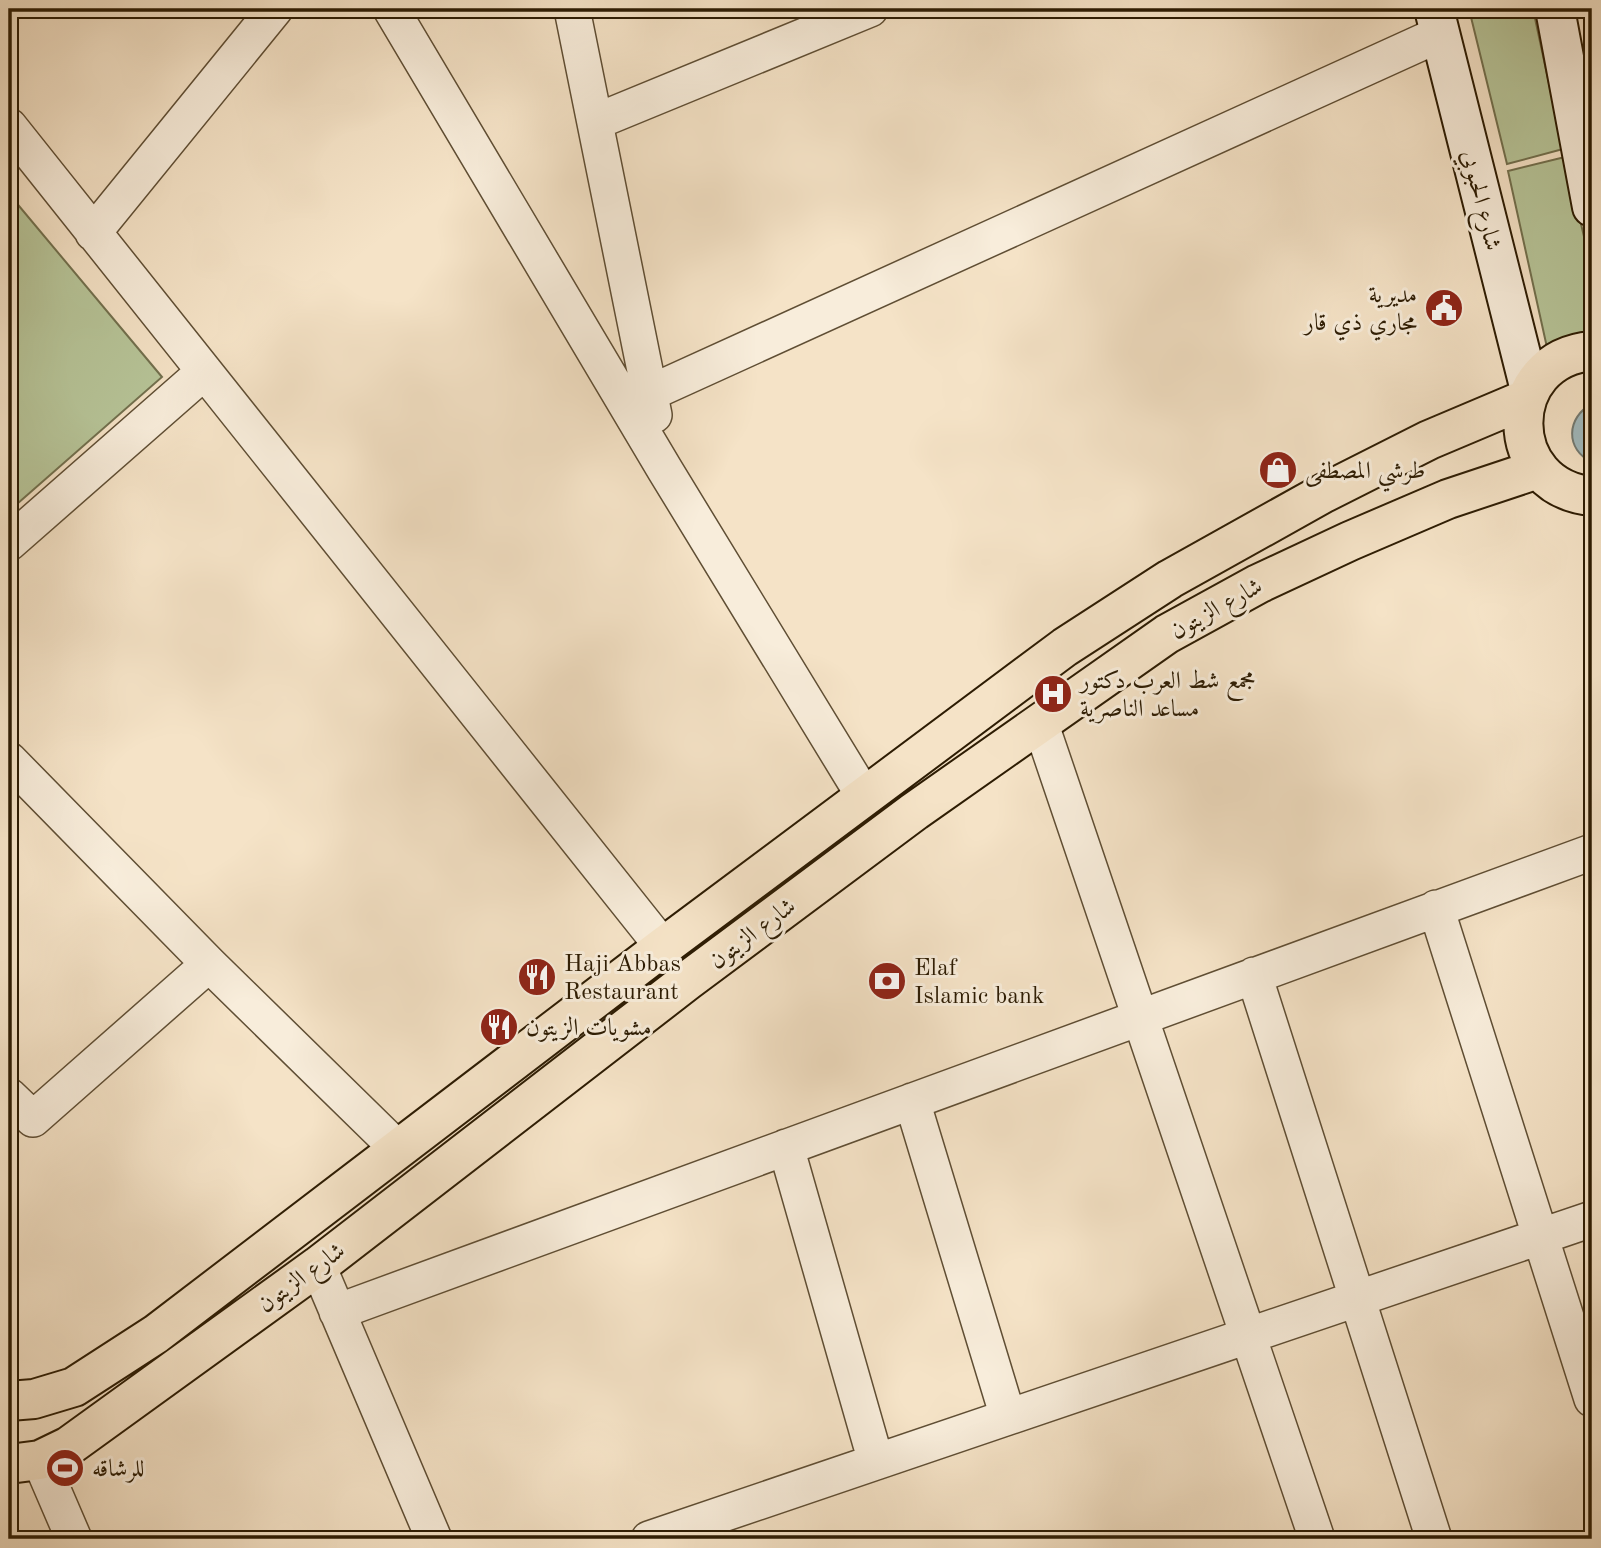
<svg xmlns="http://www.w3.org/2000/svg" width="1601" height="1548" viewBox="0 0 1601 1548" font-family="'Old Standard TT',Amiri,serif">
<rect width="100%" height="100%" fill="#f5e3c7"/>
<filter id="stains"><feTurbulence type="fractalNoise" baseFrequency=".00286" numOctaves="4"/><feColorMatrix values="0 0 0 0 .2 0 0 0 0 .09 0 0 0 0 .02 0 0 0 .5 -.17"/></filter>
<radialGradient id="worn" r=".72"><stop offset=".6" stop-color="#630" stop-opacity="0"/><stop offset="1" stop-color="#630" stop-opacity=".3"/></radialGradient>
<path fill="#b7c599" stroke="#72704e" stroke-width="2" d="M1469,9H1533L1563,149L1507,164Z
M1565,157L1592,270V340L1548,352L1508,171Z
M9,194L162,377L9,511Z"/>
<path fill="#a1bbc0" stroke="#737b74" stroke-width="2" d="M1592,404V462C1565,450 1566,417 1592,404Z"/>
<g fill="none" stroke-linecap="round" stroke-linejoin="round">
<defs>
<path id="street" d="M391,9L665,470L864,796
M572,9L654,415
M595,122L870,9
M9,126L663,947
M93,233L275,9
M650,393L1440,34
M9,543L204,372
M1040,722L1317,1539
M9,760L209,964L398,1149
M1436,908L1592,1399
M1254,975L1434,1539
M9,1096L33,1119L209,964
M912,1101L1008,1417
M786,1147L876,1462
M318,1266L434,1539
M337,1312L1592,852
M40,1460L74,1539
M649,1539L1592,1219"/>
<path id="secondary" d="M1434,9L1530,390
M1555,9L1592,207"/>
<path id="primary" d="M1592,351C1500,359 1501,488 1592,496
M9,1401L34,1399L74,1387L156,1334L663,947L1065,647L1170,579L1324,493L1429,440L1526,399
M9,1464L40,1460L69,1446L318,1266L687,981L915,811L1167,634L1258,584L1350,541L1448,499L1538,469"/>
</defs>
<use href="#street" stroke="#5f4e34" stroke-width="38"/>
<use href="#secondary" stroke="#2d1c03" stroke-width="42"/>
<use href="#primary" stroke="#2d1c03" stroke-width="42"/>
<use href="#street" stroke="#f8eddb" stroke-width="35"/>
<use href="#secondary" stroke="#f8eddb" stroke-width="38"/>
<use href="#primary" stroke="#f5e3c7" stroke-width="38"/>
</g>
<defs>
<symbol id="civic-disc" viewBox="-11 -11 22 22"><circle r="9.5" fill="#8f2418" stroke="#f8eddb"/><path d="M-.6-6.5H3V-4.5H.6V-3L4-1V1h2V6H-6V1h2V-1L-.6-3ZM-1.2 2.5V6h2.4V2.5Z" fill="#fff"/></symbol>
<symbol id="shop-disc" viewBox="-11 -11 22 22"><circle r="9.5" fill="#8f2418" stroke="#f8eddb"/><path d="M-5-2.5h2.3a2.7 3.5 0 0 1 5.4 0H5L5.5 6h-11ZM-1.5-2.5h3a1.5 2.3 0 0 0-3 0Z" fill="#fff"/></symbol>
<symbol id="hospital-disc" viewBox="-11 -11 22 22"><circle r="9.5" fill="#8f2418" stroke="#f8eddb"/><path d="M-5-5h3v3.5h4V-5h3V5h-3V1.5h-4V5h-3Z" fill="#fff"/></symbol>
<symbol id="restaurant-disc" viewBox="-11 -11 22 22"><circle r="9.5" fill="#8f2418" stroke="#f8eddb"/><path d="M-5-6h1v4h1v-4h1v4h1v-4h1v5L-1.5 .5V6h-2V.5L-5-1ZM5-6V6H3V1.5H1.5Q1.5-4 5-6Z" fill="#fff"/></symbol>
<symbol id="bank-disc" viewBox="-11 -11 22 22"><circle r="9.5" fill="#8f2418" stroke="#f8eddb"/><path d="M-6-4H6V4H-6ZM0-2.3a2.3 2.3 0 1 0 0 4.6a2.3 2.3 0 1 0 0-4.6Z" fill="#fff"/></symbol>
<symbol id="stadium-disc" viewBox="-11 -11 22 22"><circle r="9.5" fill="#8f2418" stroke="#f8eddb"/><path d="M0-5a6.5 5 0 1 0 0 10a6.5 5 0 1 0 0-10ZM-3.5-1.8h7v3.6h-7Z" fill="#fff"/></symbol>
</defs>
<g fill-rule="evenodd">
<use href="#civic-disc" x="1422" y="286" width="44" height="44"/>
<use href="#shop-disc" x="1256" y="448" width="44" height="44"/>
<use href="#hospital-disc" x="1031" y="672" width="44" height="44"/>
<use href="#restaurant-disc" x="515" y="955" width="44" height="44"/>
<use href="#bank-disc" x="865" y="959" width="44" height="44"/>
<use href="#restaurant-disc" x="477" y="1005" width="44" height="44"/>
<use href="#stadium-disc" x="43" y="1446" width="44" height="44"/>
</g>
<g text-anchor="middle" stroke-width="6" stroke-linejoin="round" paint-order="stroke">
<g font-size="24" fill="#2d1c03" stroke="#f8eddb">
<text transform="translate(1482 200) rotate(76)" y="8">شارع الحبوبي</text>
<text transform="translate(1216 608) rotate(-29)" y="8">شارع الزيتون</text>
<text transform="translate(752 933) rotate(-37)" y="8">شارع الزيتون</text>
<text transform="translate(301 1277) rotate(-36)" y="8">شارع الزيتون</text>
</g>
<g font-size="24" fill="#2d1c03" stroke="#f8eddb" text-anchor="start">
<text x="1417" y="302" text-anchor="end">مديرية<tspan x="1417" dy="28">مجاري ذي قار</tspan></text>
<text x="1305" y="478">طرشي المصطفى</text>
<text x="1080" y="688">مجمع شط العرب دكتور<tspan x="1080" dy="28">مساعد الناصرية</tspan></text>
<text x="564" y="971">Haji Abbas<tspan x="564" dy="28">Restaurant</tspan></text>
<text x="914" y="975">Elaf<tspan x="914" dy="28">Islamic bank</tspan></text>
<text x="526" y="1035">مشويات الزيتون</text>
<text x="92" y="1476">للرشاقه</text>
</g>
</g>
<rect width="1601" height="1548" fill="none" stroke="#f5e3c7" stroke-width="35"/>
<rect x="10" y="10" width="1580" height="1527" fill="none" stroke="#2d1c03" stroke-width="3.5"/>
<rect x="18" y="18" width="1566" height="1513" fill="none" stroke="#2d1c03" stroke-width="2"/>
<rect width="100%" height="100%" filter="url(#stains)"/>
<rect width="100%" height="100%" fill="url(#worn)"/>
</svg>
